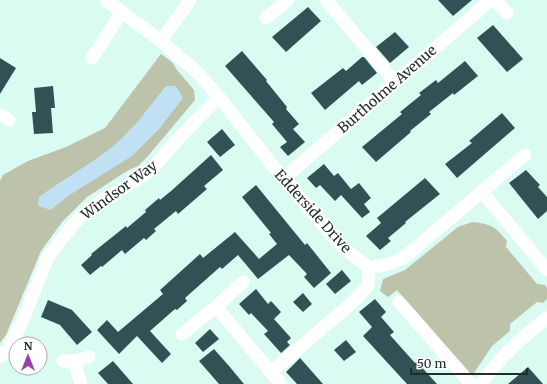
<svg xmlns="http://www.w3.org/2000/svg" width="547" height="384" viewBox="0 0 547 384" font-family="Merriweather,serif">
<rect width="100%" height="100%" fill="#dafbf1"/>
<path fill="#bdc2ab" d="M161,54L172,62L177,70L194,90L195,100L148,156L138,166L127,171L87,197L62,222L41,251L6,335L0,343V181L3,175L28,161L66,147L105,128Z
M472,222C491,224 495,226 507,241L506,247L537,284L545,285L547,288V299L543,303L537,302L510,324V331L492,346L472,376L397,290L388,297L380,291L383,279L405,270L458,227Z"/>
<path fill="#c0e0f3" d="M166,86H176L183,98L159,129L132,156L68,196L51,210L38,206L39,197C61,181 86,167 108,150C131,133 148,108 166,86Z"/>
<path fill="#325154" d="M438,0H472L453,16Z
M308,7L321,21L286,52L272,37Z
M493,25L523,59L507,72L477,38Z
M395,32L409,47L390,63L376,47Z
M242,51L267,80L266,81L287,107L286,109L299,124L293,129L305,142L288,156L280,147L287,142L272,124L274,122L225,66Z
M362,57H364L377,73L362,85L359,81L325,110L311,93L343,68L346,71Z
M0,58L16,68L0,94Z
M465,61L478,76L454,95L453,93L429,112L431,114L410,131L411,132L376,162L362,147L402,114L400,112L421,95L419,93L436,80L438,83Z
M53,86L55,108H51L53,133L34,134L32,112H36L34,88Z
M502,113L515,128L457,178L445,164L472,143L469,141Z
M222,129L235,145L220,157L207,142Z
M211,155L223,170L204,186L207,189L178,214L176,211L154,229L156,231L146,240L144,238L125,254L122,250L102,267L101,266L90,275L81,265L92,255L91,254L126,226L127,228L146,212L145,210L159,198L160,200L171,191Z
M324,164L334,176L338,173L351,189L359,183L371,198L364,204L370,212L362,218L341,195L335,201L320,185L316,188L307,178Z
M526,170L540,185L538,187L547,197V211L538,219L509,183Z
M425,178L440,194L405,222L406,223L388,238L391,241L380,250L366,236L381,223L377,218Z
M256,185L305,245L307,243L331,273L314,288L304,277L307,274L289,255L258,279L238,255L222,269L220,267L185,298L187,301L177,310L175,309L150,331L171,354L162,363L137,336L119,354L97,330L107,320L118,332L163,294L160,290L200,254L203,258L235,232L259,259L277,244L269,234L271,233L242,197Z
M342,270L351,281L335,294L326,284Z
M256,289L268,304L271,301L281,312L274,319L291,338L287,342L290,345L281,353L264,334L268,331L251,313L249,315L239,304Z
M303,293L312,304L303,312L293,302Z
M375,299L386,312L381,317L394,332L390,335L415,363L417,362L437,384H407L363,336L372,327L359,312Z
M48,300L72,310L92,332L77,345L60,325L41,317Z
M210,329L219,339L203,352L195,343Z
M346,340L356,352L344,361L334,350Z
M214,349L229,366L244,384H219L199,361Z
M300,358L308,367L323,384H297L286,372Z
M113,361L133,384H108L98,373Z
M528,367L543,384H508Z"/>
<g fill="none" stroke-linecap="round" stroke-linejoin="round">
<path stroke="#fff" stroke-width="13" d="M106,0L161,41L198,73L219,97L273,166L339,244L369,268L393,263L406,256L525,155
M326,0L395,82
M495,0L507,13
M266,18L288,0
M161,41L190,0
M92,58L122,12
M0,115L9,120
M284,178L491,0
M482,192L547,270
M399,302L471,384
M216,307L281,384
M182,334L216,307L243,282
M0,357L8,349L22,322L48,257L63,237L80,217L105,198L128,186L153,168L176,141L219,97
M63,361H74L89,357
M74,361L81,384
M271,372L353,302L368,286L369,268
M481,384C499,358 522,337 547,318"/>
</g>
<g text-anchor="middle" stroke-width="4" stroke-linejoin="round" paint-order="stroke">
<g font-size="14" fill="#212d2a" stroke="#fff">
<text transform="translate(387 89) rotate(-41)" y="5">Burtholme Avenue</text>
<text transform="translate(119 190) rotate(-36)" y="5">Windsor Way</text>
<text transform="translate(313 211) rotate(48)" y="5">Edderside Drive</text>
</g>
</g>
<g transform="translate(28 356)"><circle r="19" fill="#ffffff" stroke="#a6abaa"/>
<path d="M0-3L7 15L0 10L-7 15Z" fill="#9740ad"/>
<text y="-6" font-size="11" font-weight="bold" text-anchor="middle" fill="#212d2a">N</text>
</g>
<path d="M411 368v6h116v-6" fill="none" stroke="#212d2a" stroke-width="2"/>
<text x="417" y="368" font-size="12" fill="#212d2a" stroke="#ffffff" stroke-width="3" paint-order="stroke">50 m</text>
</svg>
